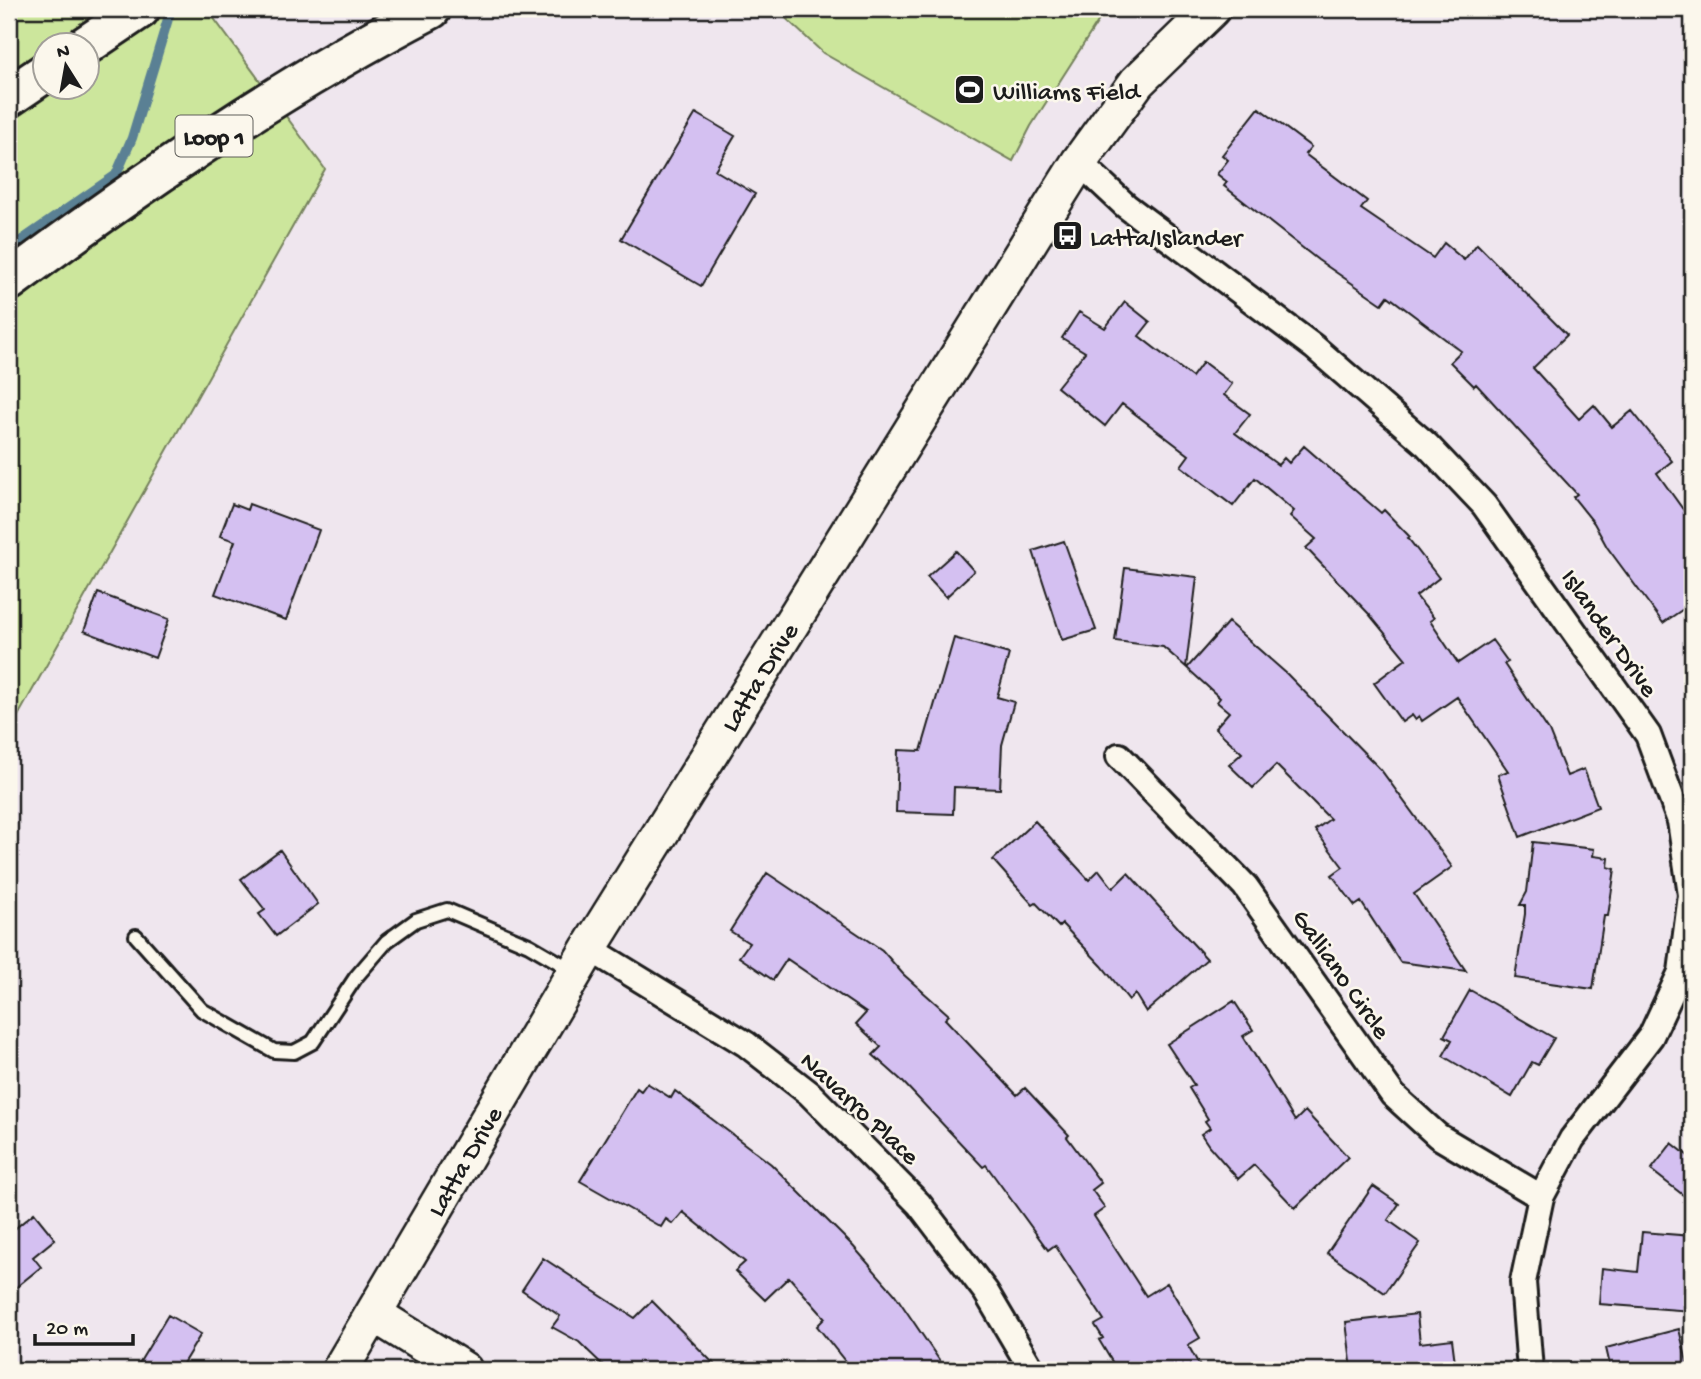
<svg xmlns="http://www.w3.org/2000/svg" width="1701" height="1379" viewBox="0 0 1701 1379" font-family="'Gochi Hand',sans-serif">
<rect width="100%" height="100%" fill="#efe6ee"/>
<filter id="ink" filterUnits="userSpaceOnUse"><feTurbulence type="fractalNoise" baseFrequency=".0143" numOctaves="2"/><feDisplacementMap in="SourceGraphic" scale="14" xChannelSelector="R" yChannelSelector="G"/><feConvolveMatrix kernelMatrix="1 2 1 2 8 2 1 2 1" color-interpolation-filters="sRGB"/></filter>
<g filter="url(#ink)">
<path fill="#cce69c" stroke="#74815c" stroke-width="2" fill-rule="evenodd" d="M9,9H207L325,169L9,732ZM46,46H88V88H46Z
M776,9H1106L1031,126L1013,161L823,53Z"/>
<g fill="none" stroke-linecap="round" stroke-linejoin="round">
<path stroke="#5a8094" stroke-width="10" d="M9,249L116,175L132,138L171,9"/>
</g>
<path fill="#d4c0f1" stroke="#1c1c1c" stroke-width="2" d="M1259,108L1311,147L1305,154L1367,201L1361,209L1433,258L1444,243L1464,260L1477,244L1567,335L1533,368L1579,419L1594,405L1612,427L1632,411L1672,461L1657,473L1692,522V603L1663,623L1607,547L1594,523L1573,497L1577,494L1476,384L1474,386L1450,362L1461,351L1388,296L1382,304L1318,260L1224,186L1227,182L1217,174L1228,160L1222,155Z
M696,113L735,136L715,170L755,194L701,286L621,239Z
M1125,302L1150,322L1139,336L1192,377L1203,362L1232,384L1224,395L1250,414L1235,433L1278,465L1284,458L1289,463L1304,446L1381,513L1384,510L1410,537L1408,538L1439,578L1416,596L1434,618L1430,621L1458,663L1492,640L1508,662L1504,664L1549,731L1567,776L1584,769L1598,807L1520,837L1498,775L1508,771L1457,697L1422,721L1419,716L1415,719L1412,715L1402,722L1374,683L1406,659L1369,614L1306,548L1316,539L1290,516L1294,511L1255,478L1233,506L1181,466L1189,455L1122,404L1105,426L1057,387L1085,352L1062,338L1079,312L1105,328Z
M232,504L247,510L249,504L319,530L286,620L215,594L235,541L220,536Z
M1064,541L1096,630L1062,640L1033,551Z
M956,551L974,571L946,597L927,577Z
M1125,568L1197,577L1186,667L1163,647L1115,641Z
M98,593L169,619L155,658L84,631Z
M1228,622L1287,674L1381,770L1452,867L1414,894L1466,971L1400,962L1361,902L1355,906L1332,875L1343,867L1315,830L1330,819L1276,765L1253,788L1229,765L1242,753L1215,728L1229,712L1217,702L1220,698L1187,668Z
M954,638L1009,654L997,697L1014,702L1002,745L1000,789L954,787L953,814L896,812L898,750L921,751Z
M1035,821L1089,880L1099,870L1113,888L1128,873L1207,959L1146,1012L1135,994L1129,1000L1102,966L1062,924L1059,927L1036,903L1033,905L993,860Z
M1533,842L1594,849L1593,856L1609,858L1608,867L1615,869L1608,916H1604L1593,989L1515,978L1525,914V905H1520L1527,892Z
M280,850L318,904L276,936L259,914L265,910L241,879Z
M767,873L882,950L903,974L949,1015L945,1019L1017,1095L1025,1088L1069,1135L1067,1137L1101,1183L1092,1190L1105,1208L1094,1216L1146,1296L1167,1283L1200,1338L1188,1345L1202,1370H1117L1099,1340L1103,1338L1095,1325L1104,1320L1055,1245L1048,1250L986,1165L983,1167L901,1080L873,1055L881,1047L856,1024L866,1013L787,959L773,980L739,957L749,943L730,931Z
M1470,990L1554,1038L1538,1065L1532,1062L1512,1097L1443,1056L1452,1040L1444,1036Z
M1234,1001L1253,1030L1243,1036L1295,1121L1305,1111L1348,1157L1295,1208L1254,1165L1238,1179L1209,1146L1201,1134L1210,1128L1205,1121L1208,1119L1189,1088L1194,1085L1167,1044Z
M647,1083L671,1098L675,1091L771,1164L852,1245L894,1293L946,1370H852L817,1326L825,1318L789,1277L765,1300L735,1271L745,1262L683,1212L673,1224L666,1219L661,1227L580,1181L637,1088L641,1091Z
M1672,1143L1692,1159V1202L1651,1170Z
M1373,1186L1399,1204L1388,1220L1420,1243L1385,1293L1327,1253Z
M34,1213L55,1239L33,1257L41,1267L9,1293V1227L12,1231Z
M1642,1232L1692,1236V1311L1599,1304L1602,1268L1638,1272Z
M543,1258L635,1318L652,1301L720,1370H608L579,1342L552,1327L560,1316L522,1290Z
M1417,1314L1420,1343L1452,1339L1456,1370H1352L1346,1322Z
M168,1315L201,1334L179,1370H135Z
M1679,1329L1689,1370H1611L1606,1348Z"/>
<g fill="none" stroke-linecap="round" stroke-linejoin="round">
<defs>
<path id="lane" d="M136,936L202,1010L274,1051L294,1052L313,1042L356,977L387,941L416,920L447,910L529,945L572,970"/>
<path id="street" d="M1079,162L1126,206L1314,347L1427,445L1484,505L1648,735L1680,821L1691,895L1681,972L1651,1036L1572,1139L1541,1197L1523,1282L1530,1370
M1119,756L1245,886L1393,1095L1438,1136L1541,1197
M589,948L746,1044L809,1093L919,1204L986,1292L1032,1370"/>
<g id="secondary">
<path d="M374,1314L464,1370"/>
<path id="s1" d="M340,1370L589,948L1079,162L1137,82L1212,9"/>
</g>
<path id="highway" d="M85,46L140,9
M9,97L46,72
M9,281C144,181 282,86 431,9"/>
</defs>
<use href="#lane" stroke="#1c1c1c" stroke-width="18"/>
<use href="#street" stroke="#1c1c1c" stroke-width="30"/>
<use href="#secondary" stroke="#1c1c1c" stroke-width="40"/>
<use href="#highway" stroke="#1c1c1c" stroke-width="44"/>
<use href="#lane" stroke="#fbf7ec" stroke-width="12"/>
<use href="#street" stroke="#fbf7ec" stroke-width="24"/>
<use href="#secondary" stroke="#fbf7ec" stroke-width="35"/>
<use href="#highway" stroke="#fbf7ec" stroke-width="38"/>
</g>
</g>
<defs>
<symbol id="stadium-square" viewBox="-11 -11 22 22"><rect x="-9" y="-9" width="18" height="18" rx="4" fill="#1c1c1c" stroke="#fbf7ec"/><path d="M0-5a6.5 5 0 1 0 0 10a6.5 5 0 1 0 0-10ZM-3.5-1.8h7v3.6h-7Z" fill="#fff"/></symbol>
<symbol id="bus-square" viewBox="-11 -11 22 22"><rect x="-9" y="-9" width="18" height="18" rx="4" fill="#1c1c1c" stroke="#fbf7ec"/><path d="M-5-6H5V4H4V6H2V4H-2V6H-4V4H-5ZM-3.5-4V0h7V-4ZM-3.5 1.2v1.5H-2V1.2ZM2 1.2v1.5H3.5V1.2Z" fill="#fff"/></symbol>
</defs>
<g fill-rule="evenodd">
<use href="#stadium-square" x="952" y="72" width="35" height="35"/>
<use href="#bus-square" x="1050" y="218" width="35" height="35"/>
</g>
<g text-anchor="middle" stroke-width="5" stroke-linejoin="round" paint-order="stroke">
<rect fill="#fbf7ec" stroke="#5f5e5a" stroke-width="2" x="175.5" y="115.5" width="77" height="41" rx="5"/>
<g font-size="24" font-weight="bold" fill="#1c1c1c">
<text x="214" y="144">Loop 1</text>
</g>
<g font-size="26" fill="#1c1c1c" stroke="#fbf7ec" text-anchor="start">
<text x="993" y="99">Williams Field</text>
<text x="1090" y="245">Latta/Islander</text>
</g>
<g font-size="26" fill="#1c1c1c" stroke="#fbf7ec">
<text transform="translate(1611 632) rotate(55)" y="9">Islander Drive</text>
<text dy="9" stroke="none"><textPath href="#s1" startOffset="810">Latta Drive</textPath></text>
<text transform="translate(1343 973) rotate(55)" y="9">Galliano Circle</text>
<text transform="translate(861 1107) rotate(43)" y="9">Navarro Place</text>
<text dy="9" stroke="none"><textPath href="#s1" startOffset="243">Latta Drive</textPath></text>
</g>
</g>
<rect width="1701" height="1379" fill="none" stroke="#fbf7ec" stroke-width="35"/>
<rect x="18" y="18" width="1666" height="1344" fill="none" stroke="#1c1c1c" stroke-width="2.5" filter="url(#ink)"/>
<g transform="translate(66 66) rotate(349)"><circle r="33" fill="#fbf7ec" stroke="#a29f99" stroke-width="2"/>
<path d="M0-5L12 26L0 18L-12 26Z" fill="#1c1c1c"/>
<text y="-10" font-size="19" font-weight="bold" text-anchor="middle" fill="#1c1c1c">N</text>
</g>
<path d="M35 1334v10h98v-10" fill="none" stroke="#1c1c1c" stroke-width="3.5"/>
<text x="46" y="1334" font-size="21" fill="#1c1c1c" stroke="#fbf7ec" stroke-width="5" paint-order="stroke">20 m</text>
</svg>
